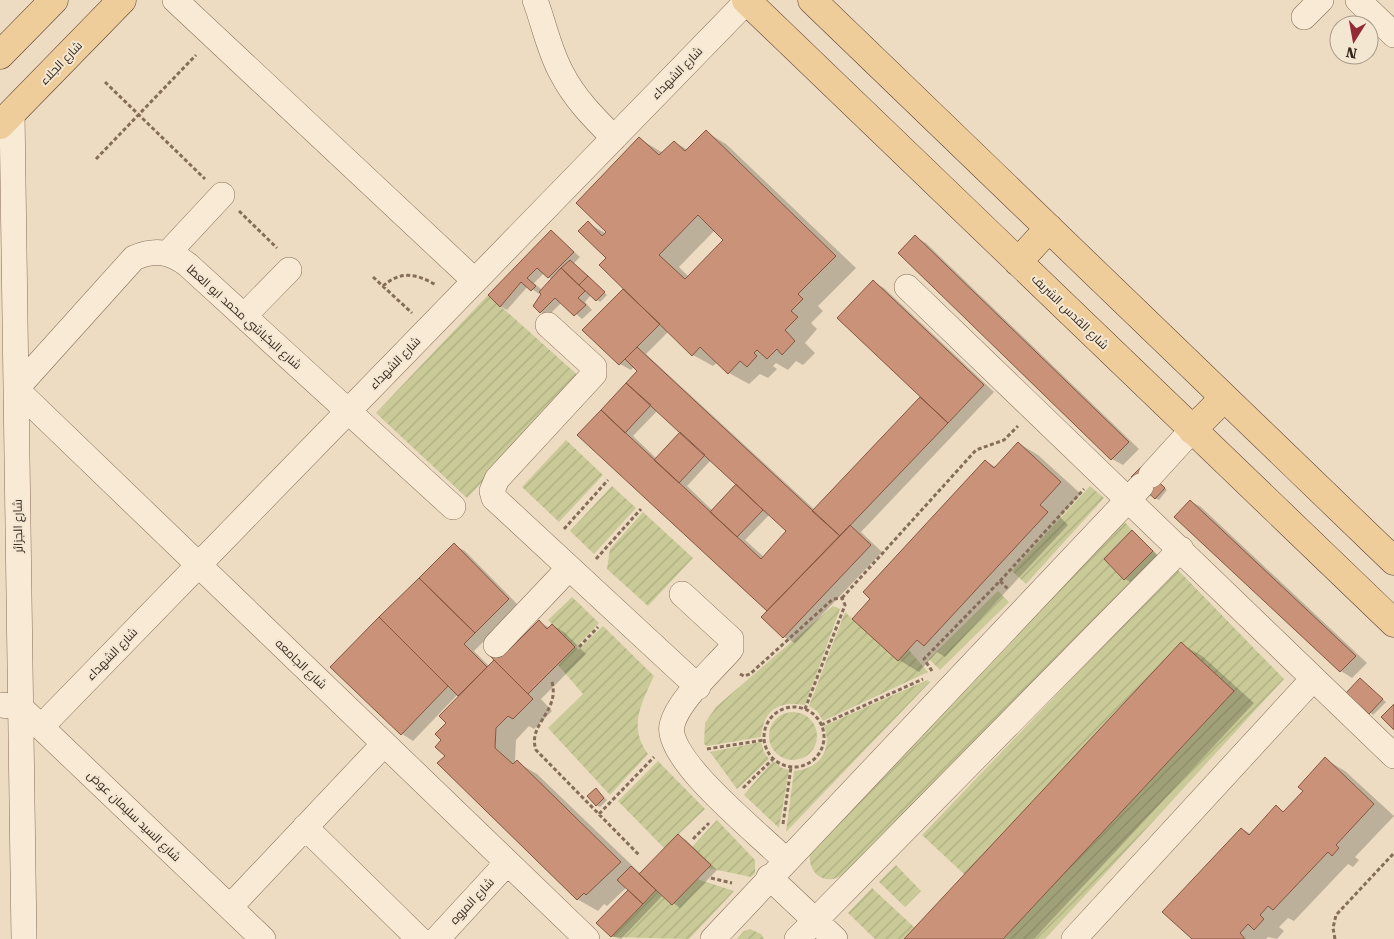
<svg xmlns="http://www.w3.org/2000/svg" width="1394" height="939" viewBox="0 0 1394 939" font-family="'Roboto Serif',Cairo,serif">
<defs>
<pattern id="garden-furrows" width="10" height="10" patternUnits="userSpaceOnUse" patternTransform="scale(1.25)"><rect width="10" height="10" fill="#c9ca97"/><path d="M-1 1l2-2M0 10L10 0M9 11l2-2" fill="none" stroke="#adae82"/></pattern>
</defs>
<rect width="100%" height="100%" fill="#eddcc2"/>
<path fill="url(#garden-furrows)" d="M488,295L581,378L467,498L376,413Z
M566,440L603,475L559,522L522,487Z
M612,486L636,508L594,554L570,531Z
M1090,486L1104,498L1026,584L1012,571Z
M643,512L693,558L648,606L607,569L610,549Z
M1121,518L1132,530L1104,559L1124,580L1153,551L1159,558L844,874C826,887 807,874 810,853Z
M1177,569L1284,679L1045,939H1003L1234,691L1181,643L965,875L922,835Z
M998,591L1009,602L940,670L929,659Z
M572,597L599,623L576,647L578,650L603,626L654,676C641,704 628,727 648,754L610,795L548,728L583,694L558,665L575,647L548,620Z
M833,606L840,609L805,705C779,701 764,709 761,737L707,746L704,744L705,723L716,707Z
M845,612L898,661L908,649L928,672L823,721L817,711L809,706Z
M927,680L930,682L786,832L794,771C819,769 833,750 824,726Z
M769 736a24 24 0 1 1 48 0a24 24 0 1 1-48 0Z
M761,742L764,752L769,759L737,789L710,752Z
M658,761L705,809L664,848L618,801Z
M773,761L782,768L789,770L779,828L744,795Z
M717,820L755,860V873L751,877L708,868L710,865L692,847Z
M896,865L921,891L905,907L879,882Z
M697,879L734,891L689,939L611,937L656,890L672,905Z
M872,888L915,928L904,939H875L848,913Z
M750,929L761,934L764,939H737L744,931Z"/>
<path fill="#0003" fill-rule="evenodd" d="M706,132L726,144L856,268L818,306L823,311L811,323L817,329L805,343L815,353L803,365L796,361L788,370L776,363L773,366L777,369L768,378L760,374L749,384L729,373L718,362L713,366L693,355L669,331L646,354L815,510L922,397L873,282L884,288L994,392L861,532L882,552L795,643L784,637L770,610L579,435L639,371L634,367L631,370L620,364L584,330L625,289L588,223L610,236L640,139L663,153L674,142L688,150ZM715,230L725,240L689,277L679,267ZM658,410L682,432L657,459L633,436ZM711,460L741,489L713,511L687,486ZM770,514L788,531L764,557L745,540Z
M552,232L580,257L574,263L607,295L600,302L591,295L585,302L592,310L582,319L562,302L548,316L541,312L544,291L539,294L528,286L507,310L500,306ZM544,273L552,280L542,290L534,283Z
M915,237L926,243L1139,449L1123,465L1112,459Z
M1018,443L1038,455L1081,494L1060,517L1068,525L945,657L937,652L919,672L899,660L985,461L996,467Z
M1145,469L1167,490L1159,500L1155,498Z
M1190,501L1201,507L1367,663L1352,678L1341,671L1176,517Z
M1132,532L1159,556L1132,583L1125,579Z
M454,545L465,551L519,606L474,651L489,666L496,660L502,644L511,650L539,622L550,628L552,625L564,632L586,654L541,699L552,711L534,729L529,726L516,740L515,761L537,774L641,874L678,836L686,840L717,870L680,908L663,895L621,939L612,936L597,923L630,890L627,887L607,906L604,904L598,911L577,899L443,740L460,696L458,694L413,741L402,734L332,667Z
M1181,644L1202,656L1254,703L1034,939H906Z
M1360,679L1386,702L1373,715L1347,692Z
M1325,759L1345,771L1394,816L1355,857L1359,860L1353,867L1348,864L1294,921L1288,918L1279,927L1284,931L1277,939L1268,937L1266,939H1193L1242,829L1251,834L1276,807L1285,812L1304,791Z
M596,790L607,800L600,807L596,805Z"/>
<path fill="#ca9379" stroke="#855540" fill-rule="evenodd" d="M706,130L836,256L798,294L803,299L791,311L798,317L785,330L795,341L782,355L777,349L767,359L757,350L754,353L757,356L747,367L740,361L728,374L700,347L692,356L599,265L606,258L578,231L588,221L602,236L606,232L576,203L639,137L659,155L674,141L685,151ZM698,215L723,240L685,279L659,255Z
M551,230L574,252L548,278L537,268L527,278L536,286L531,291L521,282L500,307L488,295Z
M915,235L1129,442L1111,460L898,253Z
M570,260L588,276L579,285L561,268Z
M561,268L585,291L578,298L586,305L574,316L555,298L540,313L533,306L541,294L539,292Z
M588,276L605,292L596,301L579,285Z
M873,280L984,385L948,423L837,318Z
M623,289L660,324L619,365L582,330Z
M637,347L840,536L767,611L577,435L601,410L761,559L786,531L626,383L637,371L625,359Z
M626,383L651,405L625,433L601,410Z
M920,397L948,423L840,536L812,511Z
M680,432L705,455L679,483L654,460Z
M1018,442L1061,482L1040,505L1048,512L924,646L917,640L898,661L852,619L870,599L863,592L985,460L994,468Z
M1142,466L1165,488L1155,499L1131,477Z
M736,484L763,510L737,537L710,512Z
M1190,500L1356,656L1340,672L1174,517Z
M850,525L871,545L783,638L761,617Z
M1132,530L1153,551L1124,580L1104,559Z
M454,543L509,599L475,633L419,578Z
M419,578L475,633L464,644L487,667L458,696L379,617Z
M379,617L448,686L401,735L330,667Z
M539,620L547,629L552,624L575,647L528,694L489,655L502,643L509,650Z
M1181,642L1234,691L1003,939H904Z
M494,660L533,699L513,719L508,716L496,728L495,748L513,764L517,760L621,862L586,895L584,893L577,900L437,763L445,756L435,747L441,740L435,734L446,723L439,716Z
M1360,678L1383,699L1369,714L1346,693Z
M1394,704V730L1381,717Z
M1325,757L1374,804L1336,845L1339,848L1332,856L1328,852L1273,910L1268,906L1260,915L1264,919L1254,930L1248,924L1240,933L1245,939H1192L1162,912L1241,828L1249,835L1276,805L1283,812L1303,791L1298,787Z
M596,788L604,798L596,806L587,796Z
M678,834L711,865L672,905L639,874Z
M631,866L656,890L643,904L617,880Z
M628,890L643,904L611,937L596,923Z"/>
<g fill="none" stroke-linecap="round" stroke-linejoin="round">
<defs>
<path id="minor" d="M175,0L475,281
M535,0C544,24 549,50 561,72C574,98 594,118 614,138
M1358,0L1394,35
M1304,17L1321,0
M12,112L24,939
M168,253L222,195
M907,287L1394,756
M244,316L289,270
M548,325L594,367V374L497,479L492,491L494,498L698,687
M1151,475L1192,430
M453,507L188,265C170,251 155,249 134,258L16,389L587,939
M682,594L731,639V649C714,669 678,700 672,725C664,759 761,835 785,860
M496,645L569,568
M0,705L20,707L263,939
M41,727L748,0
M305,827L419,939
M769,877L835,939
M230,907L384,744
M437,939L507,863
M713,939L1141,486
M797,939L1181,549
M1074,939L1313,679"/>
<path id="major" d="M746,0L1394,623
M812,0L1394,561
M0,55L54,0
M0,125L122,0
M1018,262L1049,228
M1192,430L1224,398"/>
</defs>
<use href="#minor" stroke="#866d5a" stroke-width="26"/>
<use href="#major" stroke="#543c2e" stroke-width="29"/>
<path stroke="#866d5a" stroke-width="3" stroke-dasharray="4 2.5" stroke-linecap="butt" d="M105,82L205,179
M96,159L196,55
M239,211L277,248
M373,277L412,313
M383,286C401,270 417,274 436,285
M564,529L608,480
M596,559L641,509
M1000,581L1084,489
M842,598L976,450L1004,440L1018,426
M579,647L598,627
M932,671L924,659L1000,581L1009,590
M740,674L744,676L750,674L833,599L842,598L845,605L805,709
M552,682C560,712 527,724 536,750L639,855
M764 737a30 30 0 1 1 60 0a30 30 0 1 1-60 0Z
M821,725L923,679
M707,749L764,740
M743,788L773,759
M599,814L654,757
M783,824L791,767
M693,839L709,823
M711,878L732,883
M1335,939L1333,928L1336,915L1394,853"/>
<use href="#minor" stroke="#f8ead5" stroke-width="25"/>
<use href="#major" stroke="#efcd9b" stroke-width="28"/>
</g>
<g text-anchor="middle" stroke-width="4" stroke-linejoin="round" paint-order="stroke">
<g font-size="12" fill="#36271e" stroke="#f4e7d2">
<text transform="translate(61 63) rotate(-46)" y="4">شارع الجلاء</text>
<text transform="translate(677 73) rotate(-46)" y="4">شارع الشهداء</text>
<text transform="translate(1070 312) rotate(44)" y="4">شارع القدس الشريف</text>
<text transform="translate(244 317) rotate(42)" y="4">شارع البكباشي محمد ابو العطا</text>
<text transform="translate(395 363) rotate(-46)" y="4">شارع الشهداء</text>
<text transform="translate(18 526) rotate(-91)" y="4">شارع الجزائر</text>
<text transform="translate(112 654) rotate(-46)" y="4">شارع الشهداء</text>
<text transform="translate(301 664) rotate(44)" y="4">شارع الجامعه</text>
<text transform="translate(134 816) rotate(44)" y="4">شارع السيد سليمان عوض</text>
<text transform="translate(472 901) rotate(-47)" y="4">شارع المروه</text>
</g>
</g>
<g transform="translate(1354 40) rotate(191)"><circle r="24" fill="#f4e7d2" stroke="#a89a8a"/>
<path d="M0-4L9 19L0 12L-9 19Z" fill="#932b36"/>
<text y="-8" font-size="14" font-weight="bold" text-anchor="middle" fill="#36271e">N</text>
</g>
</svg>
